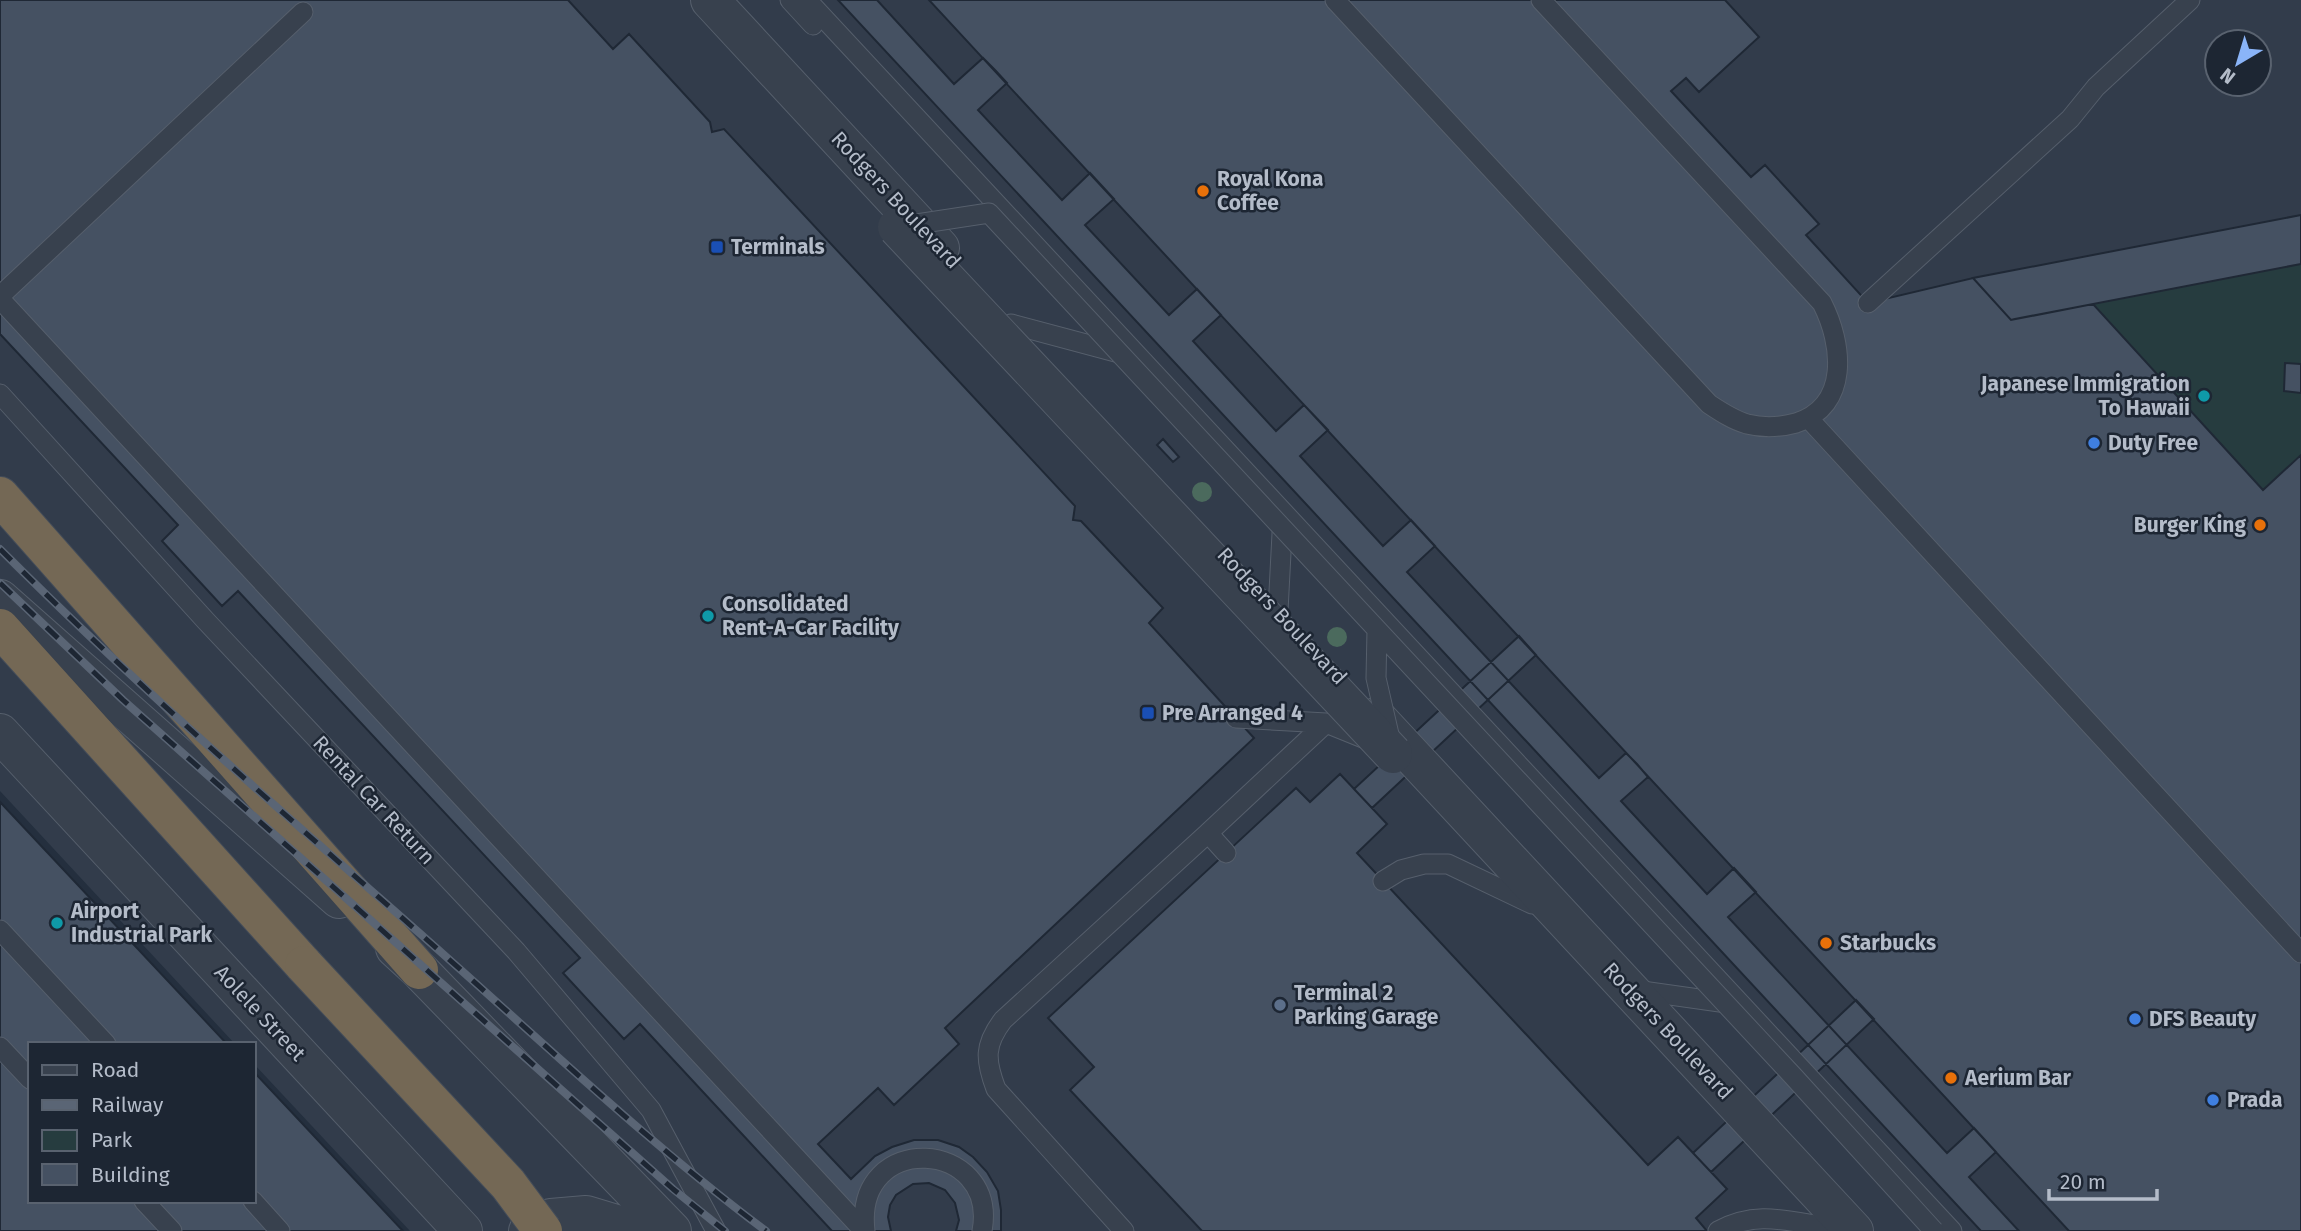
<svg xmlns="http://www.w3.org/2000/svg" width="2301" height="1231" viewBox="0 0 2301 1231" font-family="'Fira Sans',sans-serif">
<rect width="100%" height="100%" fill="#242f3e"/>
<path fill="#323c4b" fill-rule="evenodd" d="M0,0H2301V1231H410L254,1064V1044H235L0,791ZM2217,42H2259V84H2217Z"/>
<path fill="#263c3f" d="M2301,264V455L2224,527L2088,397L2015,319Z"/>
<path fill="#455162" stroke="#1f2835" stroke-width="2" d="M0,0H568L613,49L629,34L710,122L712,132L724,129L1075,506L1073,520L1081,521L1163,608L1149,623L1254,738L945,1028L959,1044L894,1105L878,1088L818,1144L851,1179L875,1156L892,1147L914,1140H938L959,1147L973,1157L987,1172L998,1191L1001,1210V1231H956L959,1220L955,1203L945,1190L929,1183L913,1184L896,1195L890,1205L888,1217L891,1231H832L640,1024L624,1039L563,973L580,958L238,591L222,606L162,541L178,525L0,334Z
M838,0H877L954,84L983,58L995,70L1007,83L978,110L1062,200L1090,173L1114,199L1085,225L1169,315L1197,289L1221,315L1193,341L1276,431L1304,405L1328,430L1300,456L1383,546L1411,520L1435,546L1407,572L1599,778L1626,753L1637,764L1648,777L1621,801L1707,894L1734,868L1756,892L1728,917L1947,1153L1974,1128L1996,1152L1969,1177L2019,1231H1981Z
M929,0H1725L1759,37L1699,92L1686,78L1671,91L1751,177L1765,165L1819,224L1806,235L1868,303L1973,278L2011,320L2093,304L2263,490L2301,455V1231H2069Z
M2301,215V264L2015,319L2011,320L1973,278Z
M2285,363L2301,364V393L2284,391Z
M1163,439L1179,457L1173,462L1157,445Z
M1519,636L1536,655L1372,808L1354,789Z
M1340,774L1387,824L1357,853L1648,1165L1678,1137L1727,1189L1696,1218L1707,1231H1202L1070,1090L1094,1067L1048,1018L1296,788L1310,802Z
M0,802L227,1044H30V1201H254V1072L403,1231H0Z
M1856,1000L1874,1019L1711,1172L1693,1153Z"/>
<g fill="none" stroke-linecap="round" stroke-linejoin="round">
<g stroke="#565f6c" stroke-width="21">
<path id="service" d="M790,0L813,25
M807,0L1952,1231
M1335,0L1709,404C1721,412 1733,420 1747,424C1763,428 1781,427 1796,423C1850,406 1843,344 1822,303L1541,0
M0,296L303,12
M0,299L864,1231
M1868,303L2070,119L2096,87L2190,0
M1011,324L1127,355
M0,394L206,621L516,951L651,1110L716,1231
M1809,419L2301,953
M1278,611L1283,514
M1236,718L1326,723L1368,740
M1208,833L1326,723
M1383,881L1401,870L1424,864H1448L1532,904
M0,930L106,1044
M1635,990L1734,1004
M0,1047L30,1079
M144,1201L172,1231
M253,1201L280,1231
M865,1231C853,1129 999,1139 982,1231
M1124,1231L996,1089C985,1060 984,1045 1003,1020L1208,833L1226,853
M1718,1231C1756,1210 1787,1221 1827,1227"/>
</g>
<g stroke="#565f6c" stroke-width="40">
<path id="minor" d="M710,0L940,248
M0,599L339,899
M1376,717L1854,1231
M0,733L463,1231
M395,948L419,970L672,1231
M528,1231L551,1218L586,1215L639,1231"/>
</g>
<g stroke="#434c59" stroke-width="40">
<path id="motorway" d="M0,496L419,970
M0,628L304,965"/>
</g>
<use href="#service" stroke="#38414e" stroke-width="19"/>
<use href="#minor" stroke="#38414e" stroke-width="38"/>
<use href="#motorway" stroke="#746855" stroke-width="38"/>
<g stroke="#5a6575" stroke-width="8">
<path id="rail" d="M0,549C136,685 281,811 425,938C537,1037 646,1141 766,1231
M0,583L123,700L673,1189L725,1231"/>
</g>
<use href="#rail" stroke="#1d2633" stroke-width="5" stroke-dasharray="16" stroke-linecap="butt"/>
<g stroke="#565f6c" stroke-width="21" stroke-linecap="butt">
<path id="service-bridge" d="M897,227L989,213L1793,1076L1934,1231
M1377,630L1376,678L1391,743"/>
</g>
<g stroke="#565f6c" stroke-width="40" stroke-linecap="butt">
<path id="minor-bridge" d="M897,227L1393,754"/>
</g>
<g stroke="#434c59" stroke-width="40" stroke-linecap="butt">
<path id="motorway-bridge" d="M304,965L508,1184L543,1231"/>
</g>
<use href="#service-bridge" stroke="#38414e" stroke-width="19"/>
<use href="#minor-bridge" stroke="#38414e" stroke-width="38"/>
<use href="#motorway-bridge" stroke="#746855" stroke-width="38"/>
</g>
<g fill="#4b6a5d">
<circle cx="1202" cy="492" r="10"/>
<circle cx="1337" cy="637" r="10"/>
</g>
<g fill="#e8710a" stroke="#1d2633" stroke-width="2.5">
<circle cx="1203" cy="191" r="7"/>
<circle cx="2260" cy="525" r="7"/>
<circle cx="1826" cy="943" r="7"/>
<circle cx="1951" cy="1078" r="7"/>
</g>
<g fill="#1a4fb4" stroke="#1d2633" stroke-width="2.5">
<rect x="710" y="240" width="14" height="14" rx="3.5"/>
<rect x="1141" y="706" width="14" height="14" rx="3.5"/>
</g>
<g fill="#0f9aa8" stroke="#1d2633" stroke-width="2.5">
<circle cx="2204" cy="396" r="7"/>
<circle cx="708" cy="616" r="7"/>
<circle cx="57" cy="923" r="7"/>
</g>
<g fill="#3f7fe0" stroke="#1d2633" stroke-width="2.5">
<circle cx="2094" cy="443" r="7"/>
<circle cx="2135" cy="1019" r="7"/>
<circle cx="2213" cy="1100" r="7"/>
</g>
<circle fill="#5c6f8a" stroke="#1d2633" stroke-width="2.5" cx="1280" cy="1005" r="7"/>
<g text-anchor="middle" dominant-baseline="central" stroke-width="5" stroke-linejoin="round" paint-order="stroke">
<g font-size="21" font-weight="bold" fill="#b4bcc9" stroke="#1d2633" text-anchor="start">
<text x="1217" y="179">Royal Kona<tspan x="1217" dy="24">Coffee</tspan></text>
<text x="731" y="247">Terminals</text>
<text x="2190" y="384" text-anchor="end">Japanese Immigration<tspan x="2190" dy="24">To Hawaii</tspan></text>
<text x="2108" y="443">Duty Free</text>
<text x="2246" y="525" text-anchor="end">Burger King</text>
<text x="722" y="604">Consolidated<tspan x="722" dy="24">Rent-A-Car Facility</tspan></text>
<text x="1162" y="713">Pre Arranged 4</text>
<text x="71" y="911">Airport<tspan x="71" dy="24">Industrial Park</tspan></text>
<text x="1840" y="943">Starbucks</text>
<text x="1294" y="993">Terminal 2<tspan x="1294" dy="24">Parking Garage</tspan></text>
<text x="2149" y="1019">DFS Beauty</text>
<text x="1965" y="1078">Aerium Bar</text>
<text x="2227" y="1100">Prada</text>
</g>
<g font-size="21" fill="#b4bcc9" stroke="#1d2633">
<text transform="translate(896 200) rotate(47)">Rodgers Boulevard</text>
<text transform="translate(1282 616) rotate(47)">Rodgers Boulevard</text>
<text transform="translate(374 800) rotate(47)">Rental Car Return</text>
<text transform="translate(260 1013) rotate(47)">Aolele Street</text>
<text transform="translate(1668 1031) rotate(47)">Rodgers Boulevard</text>
</g>
</g>
<rect x="28" y="1042" width="228" height="161" fill="#1d2633" stroke="#59626f" stroke-width="2"/>
<rect x="42" y="1065" width="35" height="10" fill="#38414e" stroke="#59626f" stroke-width="2"/>
<text x="91" y="1077" font-size="21" fill="#b4bcc9">Road</text>
<rect x="42" y="1100" width="35" height="10" fill="#5a6575" stroke="#59626f" stroke-width="2"/>
<text x="91" y="1112" font-size="21" fill="#b4bcc9">Railway</text>
<rect x="42" y="1130" width="35" height="21" fill="#263c3f" stroke="#59626f" stroke-width="2"/>
<text x="91" y="1147" font-size="21" fill="#b4bcc9">Park</text>
<rect x="42" y="1164" width="35" height="21" fill="#455162" stroke="#59626f" stroke-width="2"/>
<text x="91" y="1182" font-size="21" fill="#b4bcc9">Building</text>
<g transform="translate(2238 63) rotate(218)"><circle r="33" fill="#1d2633" stroke="#59626f" stroke-width="2"/>
<path d="M0-5L12 26L0 18L-12 26Z" fill="#8ab4f8"/>
<text y="-10" font-size="19" font-weight="bold" text-anchor="middle" fill="#b4bcc9">N</text>
</g>
<path d="M2049 1189v10h108v-10" fill="none" stroke="#b4bcc9" stroke-width="3.5"/>
<text x="2060" y="1189" font-size="21" fill="#b4bcc9" stroke="#1d2633" stroke-width="5" paint-order="stroke">20 m</text>
</svg>
